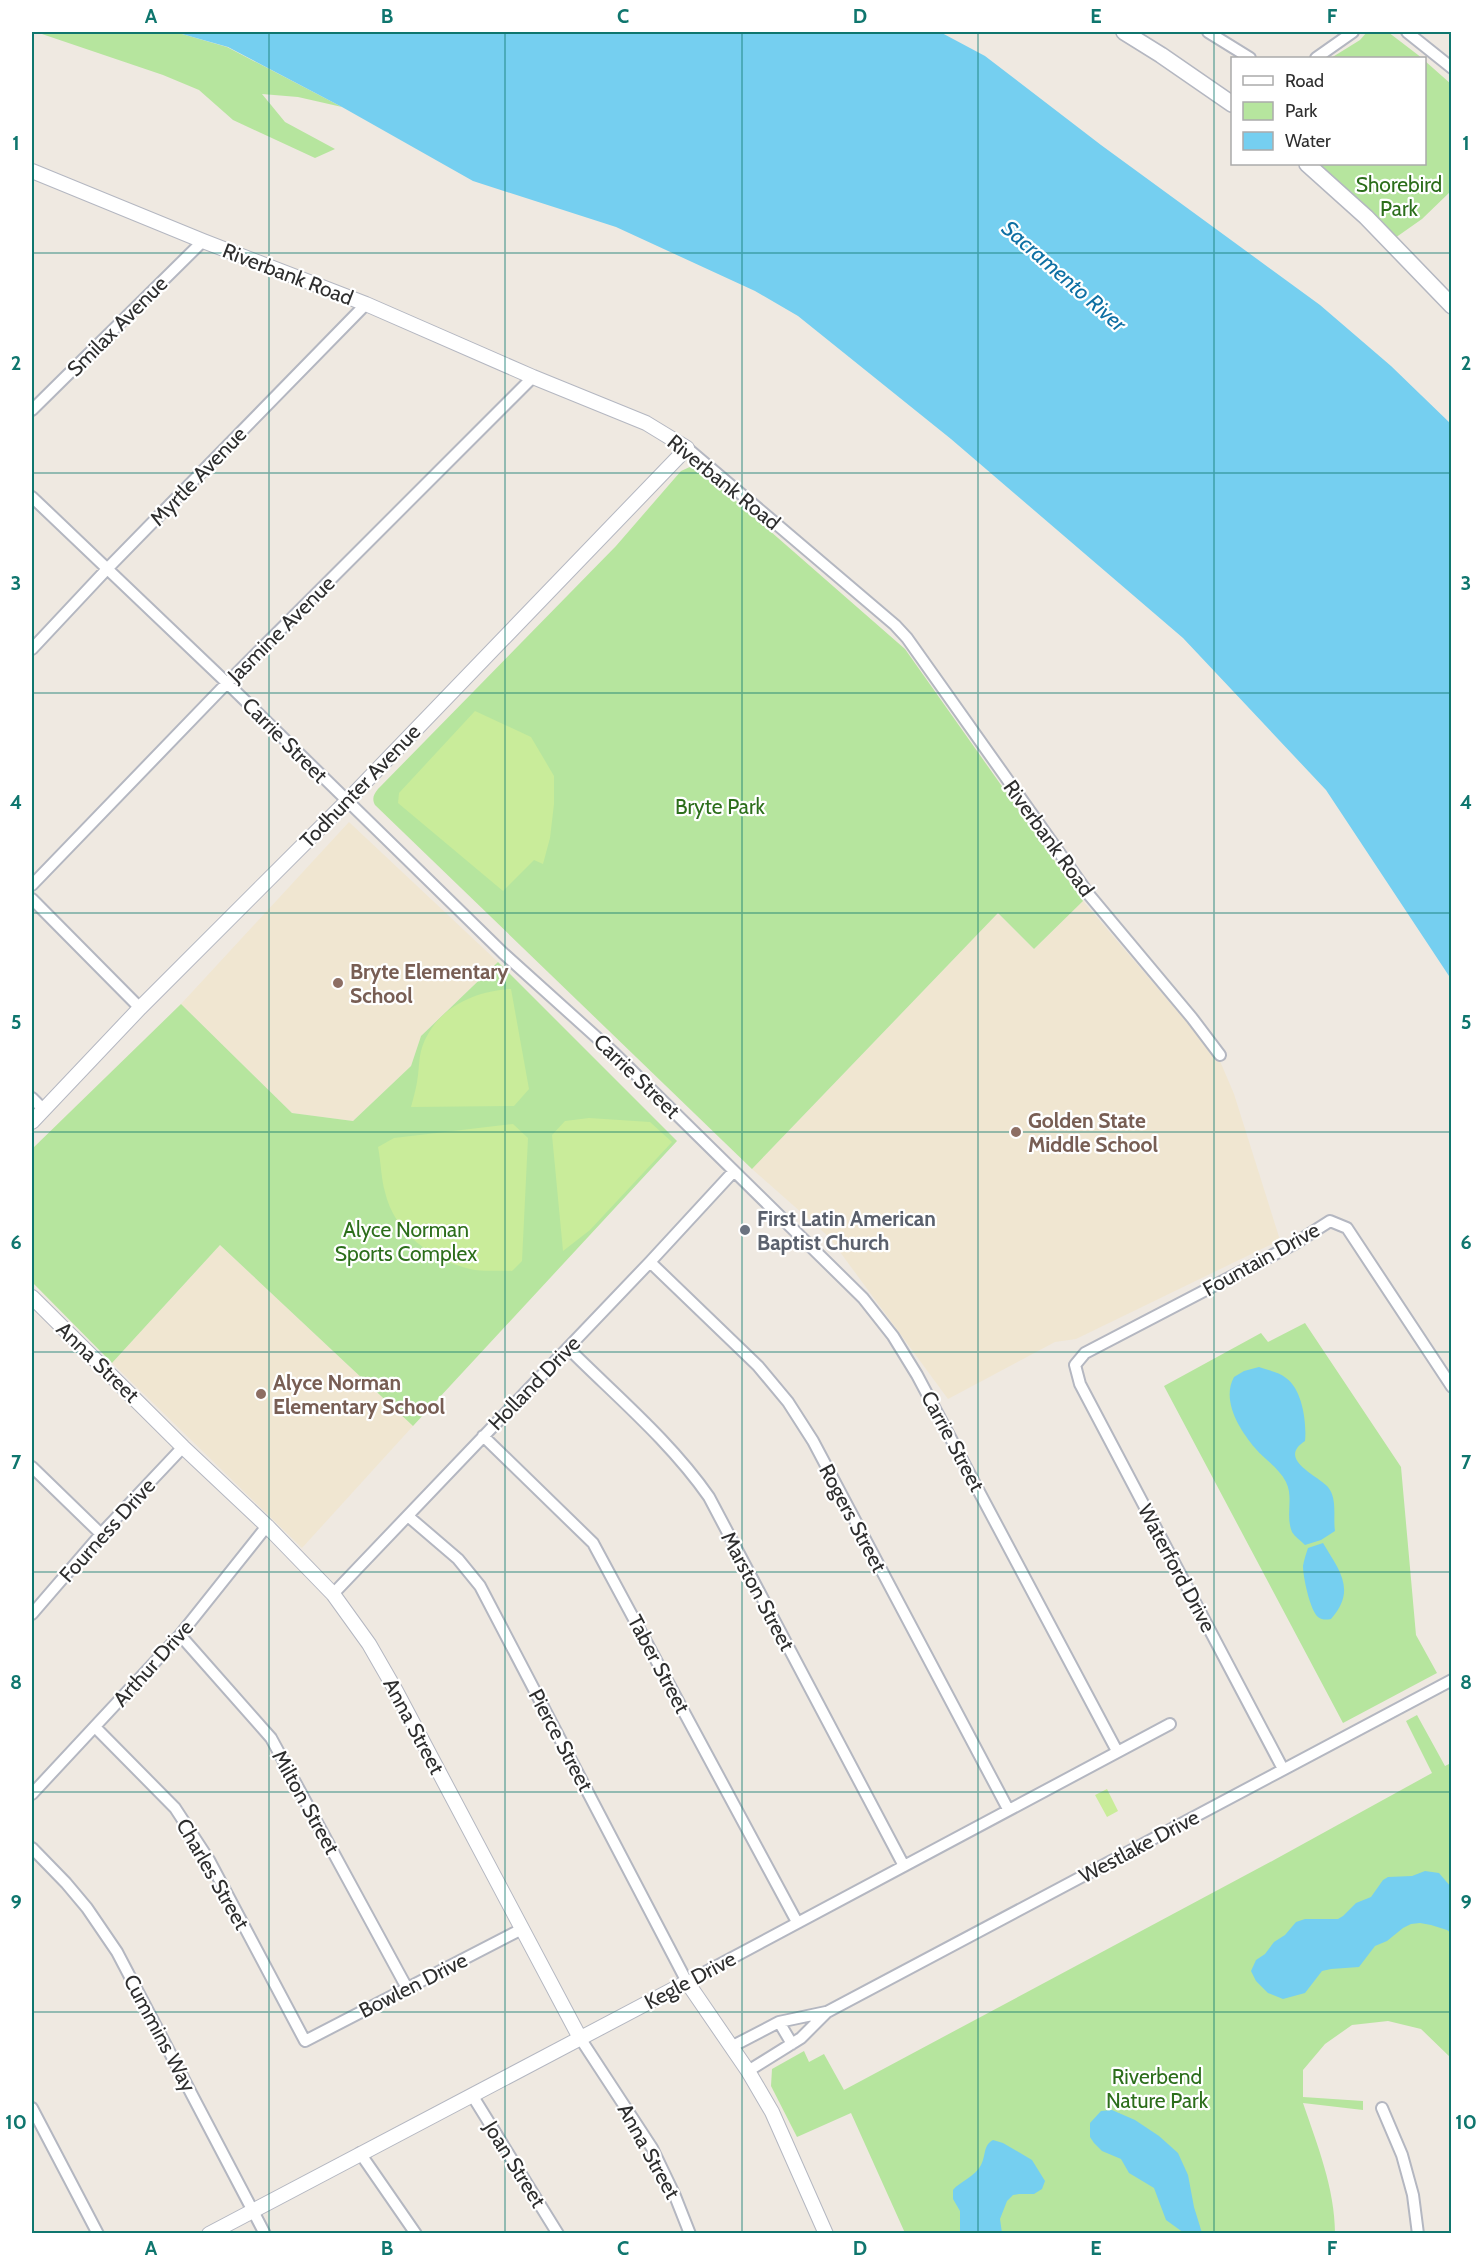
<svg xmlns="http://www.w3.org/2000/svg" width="1483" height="2265" viewBox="0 0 1483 2265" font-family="Cabin,sans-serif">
<rect width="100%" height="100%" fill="#efe9e1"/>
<path fill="#f0e6d1" d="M349,822L498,962L421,1036L411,1066L353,1121L292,1113L181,1004Z
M1083,901L1220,1061L1234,1094L1280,1240L1076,1339L1055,1342L948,1399L829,1237L752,1169L998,913L1034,949Z
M220,1245L413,1426L302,1548L112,1363Z"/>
<path fill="#b6e59e" d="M36,32H175L227,47L342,107L298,97L262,94L285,122L335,149L315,158L233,120L199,90L163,75Z
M1367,32H1388L1422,58H1331L1360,40Z
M1425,61L1451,84V191L1422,219L1395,238L1318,164H1424Z
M692,466L730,496L905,649L1083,901L1034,949L998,913L752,1169L375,805C372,799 373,795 378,789L616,546L681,471Z
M498,962L677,1141L413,1426L220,1245L112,1363L32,1282V1149L181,1004L292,1113L353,1121L411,1066L421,1036Z
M1305,1323L1401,1467L1416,1635L1437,1673L1343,1723L1164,1386L1261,1333L1268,1342Z
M1417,1715L1445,1766L1451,1763V2058L1421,2029L1388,2021L1352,2025L1325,2044L1303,2070V2097L1363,2101V2110L1303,2103C1317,2144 1335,2189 1335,2233H905L851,2113L797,2137L771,2086L772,2069L804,2051L809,2062L824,2054L844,2090L1274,1860L1432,1773L1406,1721Z"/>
<path fill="#c9ec9a" d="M475,711L531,737L554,776V804L550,838L543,864L534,860L503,891L398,803L399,793Z
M511,989L529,1089L514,1106L411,1107C414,1096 417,1085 418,1075C419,1067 419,1059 421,1051C432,1011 472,991 511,989Z
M589,1118L650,1122L672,1142L590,1230L563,1251L552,1135L565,1121Z
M513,1124L528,1138L522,1261L512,1271C498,1270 483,1272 470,1269C432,1260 394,1232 385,1192C381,1178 381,1162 378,1147L394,1138Z
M1107,1789L1118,1811L1107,1817L1095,1795Z"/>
<path fill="#75cff0" d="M175,32H940L985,56L1101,145L1320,305L1391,366L1451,424V979L1326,790L1183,638L951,439L798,316L755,291L616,227L473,181L342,107L228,47Z
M1259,1367C1267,1370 1279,1372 1286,1378C1302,1389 1307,1422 1305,1441C1274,1461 1325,1478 1330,1490C1337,1502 1333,1518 1335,1531L1321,1540L1305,1545C1300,1540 1295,1537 1292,1532C1285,1515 1294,1498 1286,1482C1279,1468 1265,1460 1255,1448C1240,1430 1221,1401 1234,1377L1244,1371Z
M1323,1543C1339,1570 1357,1590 1331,1619C1326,1620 1322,1620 1318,1617C1310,1610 1303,1577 1303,1566C1304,1560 1306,1554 1308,1548Z
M1425,1871L1439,1873L1451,1887V1933L1447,1930L1431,1925L1420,1923L1411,1924L1403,1928L1387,1941L1375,1946L1359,1967L1331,1969L1322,1971L1305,1993L1283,1999L1268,1993L1256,1981L1251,1971L1256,1960L1265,1954L1274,1942L1285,1935L1296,1922L1305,1919H1338L1343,1916L1356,1903L1371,1897L1383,1880L1388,1877L1412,1876Z
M1112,2110L1135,2120L1159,2136L1178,2153L1188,2175L1194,2207L1202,2233H1184L1166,2220L1154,2188L1129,2173L1121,2159L1102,2151L1094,2143L1090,2137V2123L1101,2111Z
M993,2140L1003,2143L1032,2160L1045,2181L1042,2189L1034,2194H1019L1013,2195L1007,2201L1000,2219L1002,2233H960V2211L953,2199V2190C959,2182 975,2177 981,2165C986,2156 983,2145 993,2140Z"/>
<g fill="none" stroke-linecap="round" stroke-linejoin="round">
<g stroke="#b4b7c1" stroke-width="14">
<path id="minor" d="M1208,32L1250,58
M1407,32L1452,68
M1316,58L1353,32
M32,410L203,241
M687,448L895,625L907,638L1090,896L1192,1018L1220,1055
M32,497L227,683L503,953L614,1053L863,1298L893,1336L917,1375L1117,1751
M32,649L107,569L366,304
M32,885L227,683L533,377
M32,899L140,1008
M32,1098L43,1109
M650,1262L758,1366L788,1402L813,1441L1008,1809
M568,1348C616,1396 670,1441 709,1497L904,1866
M483,1436L593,1543L797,1922
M32,1467L101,1534
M409,1517L458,1559L480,1586L687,1982L1170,1724
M333,1594L650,1262L734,1171
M32,1614L101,1534L183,1447
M180,1635L271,1738L407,1988
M95,1727L175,1808L209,1860L305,2041L522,1929
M1283,1769L1080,1384L1075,1365L1085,1353L1294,1244L1330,1221L1347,1228L1452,1387
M32,1794L180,1635L267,1526
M32,1848L66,1883L87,1908L117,1952L265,2234
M779,2022L792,2044
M580,2038L652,2148L675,2196L690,2234
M731,2047L779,2022L826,2012
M748,2071L801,2038L827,2012L1452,1680
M472,2095L558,2234
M32,2108L98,2234
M1382,2108L1402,2155L1413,2195L1418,2234
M360,2153L416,2234"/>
</g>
<g stroke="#b4b7c1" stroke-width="16">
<path id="tertiary" d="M32,171L203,241L366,304L533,377L646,423L687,448L347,801L140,1008L32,1122
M32,1297L183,1447L267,1526L333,1594L369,1644L396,1691L580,2038
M209,2234L687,1982L748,2071L772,2112L826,2234"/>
</g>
<g stroke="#b4b7c1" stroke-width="18">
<path id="secondary" d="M1124,32L1161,55L1232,104
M1307,164L1366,217L1452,306"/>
</g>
<use href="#minor" stroke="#fff" stroke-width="10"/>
<use href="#tertiary" stroke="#fff" stroke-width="14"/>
<use href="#secondary" stroke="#fff" stroke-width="15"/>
</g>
<path fill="none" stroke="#0f766e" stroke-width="1.5" stroke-opacity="0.55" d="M269,32V2234M505,32V2234M742,32V2234M978,32V2234M1214,32V2234M32,253H1452M32,473H1452M32,693H1452M32,913H1452M32,1132H1452M32,1352H1452M32,1572H1452M32,1792H1452M32,2012H1452"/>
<g fill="#8d6e63" stroke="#fff" stroke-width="2">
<circle cx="338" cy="983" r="6"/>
<circle cx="1016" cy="1132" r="6"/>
<circle cx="261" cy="1394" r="6"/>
</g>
<circle fill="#6b7280" stroke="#fff" stroke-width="2" cx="745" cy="1230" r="6"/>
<g text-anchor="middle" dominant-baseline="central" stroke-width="4.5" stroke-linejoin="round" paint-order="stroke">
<g font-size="21" fill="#2c6e1b" stroke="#fff">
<text x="1399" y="184">Shorebird<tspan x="1399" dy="24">Park</tspan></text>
<text x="720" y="806">Bryte Park</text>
<text x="406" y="1229">Alyce Norman<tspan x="406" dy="24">Sports Complex</tspan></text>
<text x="1157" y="2076">Riverbend<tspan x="1157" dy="24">Nature Park</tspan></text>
</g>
<g font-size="21" fill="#2e2e2e" stroke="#fff">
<text transform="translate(288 274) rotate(21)">Riverbank Road</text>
<text transform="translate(117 326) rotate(-45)">Smilax Avenue</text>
<text transform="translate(198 476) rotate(-46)">Myrtle Avenue</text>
<text transform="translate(724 482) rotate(39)">Riverbank Road</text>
<text transform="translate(281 629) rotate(-45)">Jasmine Avenue</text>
<text transform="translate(285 740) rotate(45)">Carrie Street</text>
<text transform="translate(360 786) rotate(-46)">Todhunter Avenue</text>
<text transform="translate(1049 838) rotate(54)">Riverbank Road</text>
<text transform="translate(637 1076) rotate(44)">Carrie Street</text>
<text transform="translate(1261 1259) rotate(-29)">Fountain Drive</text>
<text transform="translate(98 1362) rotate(44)">Anna Street</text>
<text transform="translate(534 1383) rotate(-46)">Holland Drive</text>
<text transform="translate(953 1441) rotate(62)">Carrie Street</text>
<text transform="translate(853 1518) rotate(62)">Rogers Street</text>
<text transform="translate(107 1530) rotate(-48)">Fourness Drive</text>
<text transform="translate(1177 1568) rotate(62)">Waterford Drive</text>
<text transform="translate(758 1591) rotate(62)">Marston Street</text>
<text transform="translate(153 1663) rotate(-48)">Arthur Drive</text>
<text transform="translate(659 1664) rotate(62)">Taber Street</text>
<text transform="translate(414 1726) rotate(62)">Anna Street</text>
<text transform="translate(561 1740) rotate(62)">Pierce Street</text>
<text transform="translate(306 1802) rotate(61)">Milton Street</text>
<text transform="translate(1139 1846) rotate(-28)">Westlake Drive</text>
<text transform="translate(213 1874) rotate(60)">Charles Street</text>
<text transform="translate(690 1980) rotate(-28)">Kegle Drive</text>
<text transform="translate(413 1985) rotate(-27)">Bowlen Drive</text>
<text transform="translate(160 2033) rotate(62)">Cummins Way</text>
<text transform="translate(649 2151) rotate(61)">Anna Street</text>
<text transform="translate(515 2164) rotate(58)">Joan Street</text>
</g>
<g font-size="21" font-weight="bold" fill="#785e54" stroke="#fff" text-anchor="start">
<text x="350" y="971">Bryte Elementary<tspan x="350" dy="24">School</tspan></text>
<text x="1028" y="1120">Golden State<tspan x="1028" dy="24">Middle School</tspan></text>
<text x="273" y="1382">Alyce Norman<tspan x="273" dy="24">Elementary School</tspan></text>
</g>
<g font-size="21" font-weight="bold" fill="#5b616d" stroke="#fff" text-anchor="start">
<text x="757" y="1218">First Latin American<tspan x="757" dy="24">Baptist Church</tspan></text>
</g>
<g font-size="22" font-style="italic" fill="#0d6fa3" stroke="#fff">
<text transform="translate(1064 276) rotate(41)">Sacramento River</text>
</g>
</g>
<rect width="1483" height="2265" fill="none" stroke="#ffffff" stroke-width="66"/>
<rect x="1231" y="57" width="195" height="108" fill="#ffffff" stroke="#ababab" stroke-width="1.5"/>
<rect x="1243" y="76" width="30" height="9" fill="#ffffff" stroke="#ababab" stroke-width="1.5"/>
<text x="1285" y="87" font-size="18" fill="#2e2e2e">Road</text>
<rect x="1243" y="102" width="30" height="18" fill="#b6e59e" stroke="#ababab" stroke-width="1.5"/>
<text x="1285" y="117" font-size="18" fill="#2e2e2e">Park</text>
<rect x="1243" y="132" width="30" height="18" fill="#75cff0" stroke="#ababab" stroke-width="1.5"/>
<text x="1285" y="147" font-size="18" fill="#2e2e2e">Water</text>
<rect x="33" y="33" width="1417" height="2199" fill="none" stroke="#0f766e" stroke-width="2"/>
<g font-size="20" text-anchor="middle" font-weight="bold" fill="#0f766e">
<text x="151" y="23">A</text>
<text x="387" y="23">B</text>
<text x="623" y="23">C</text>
<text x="860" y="23">D</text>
<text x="1096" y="23">E</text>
<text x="1332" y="23">F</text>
<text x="16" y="150">1</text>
<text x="1466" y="150">1</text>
<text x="16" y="370">2</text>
<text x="1466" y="370">2</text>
<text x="16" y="590">3</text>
<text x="1466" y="590">3</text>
<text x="16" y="809">4</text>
<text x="1466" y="809">4</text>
<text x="16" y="1029">5</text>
<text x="1466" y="1029">5</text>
<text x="16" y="1249">6</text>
<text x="1466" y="1249">6</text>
<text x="16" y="1469">7</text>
<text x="1466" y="1469">7</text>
<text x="16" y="1689">8</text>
<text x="1466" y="1689">8</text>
<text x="16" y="1909">9</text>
<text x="1466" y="1909">9</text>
<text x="16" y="2129">10</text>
<text x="1466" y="2129">10</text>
<text x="151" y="2255">A</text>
<text x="387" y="2255">B</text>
<text x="623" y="2255">C</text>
<text x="860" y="2255">D</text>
<text x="1096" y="2255">E</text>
<text x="1332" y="2255">F</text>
</g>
</svg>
